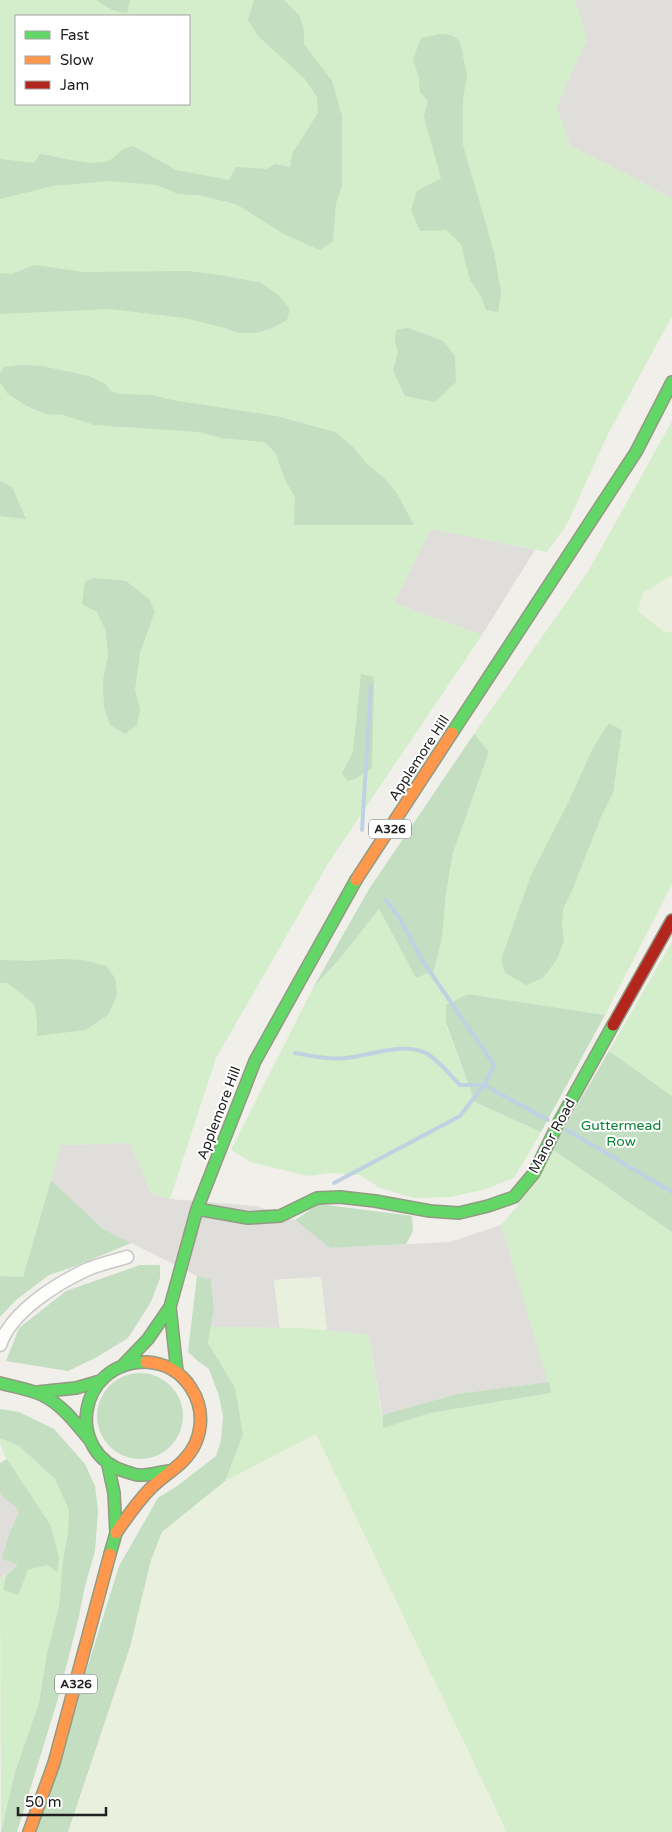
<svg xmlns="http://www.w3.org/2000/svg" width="672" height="1832" viewBox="0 0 672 1832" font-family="'Varela Round',sans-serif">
<rect width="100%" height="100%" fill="#f0efea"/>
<path fill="#dfdedb" d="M575,0H672V198L571,146L556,107L587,40Z
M431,528L535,550L482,635L394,603Z
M130,1143L151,1193L170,1199L257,1206L295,1220L330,1248L450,1242L501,1225L549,1382L457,1394L382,1415L369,1335L327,1331L321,1277L274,1280L280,1328L211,1327L214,1310L211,1279L197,1276L103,1229L51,1180L61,1145Z
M0,1491L5,1498L16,1506L19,1512L9,1534L3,1559L18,1565L0,1579Z"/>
<path fill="#eaf0de" d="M672,575V633L663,631L638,611L643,593Z
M321,1277L327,1331L280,1328L274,1280Z
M316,1434L507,1832H69L130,1647L151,1560L162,1532L225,1481Z"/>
<path fill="#d4edca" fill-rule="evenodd" d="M0,0H575L587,40L556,107L571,146L672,198V316L607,436L567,524L547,552L431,529L394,603L482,635L329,862L216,1058L170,1199L151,1193L130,1143L61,1145L23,1277L0,1276ZM16,16H189V104H16Z
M672,421V575L643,593L638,611L663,631L672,633V884L605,1015L468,994L446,1006V1025L475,1102L541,1132L514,1178L486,1189L450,1197L414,1198L380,1188L360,1175L330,1173L308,1176L251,1162L231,1150L313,988L341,957L379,909L416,978L434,971L442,938L446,893L453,853L489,752L474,734L589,570Z
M672,942V1096L609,1051Z
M552,1149L672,1232V1832H507L316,1434L225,1481L243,1435L208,1343L211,1327L303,1328L369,1335L383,1427L430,1413L551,1393L501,1225L516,1208Z
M0,1438L19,1446L55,1479L69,1509L68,1532L63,1560L59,1607L47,1653L39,1703L15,1772L1,1832L0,1579L6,1575L3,1590L28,1570L47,1565C43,1549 39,1514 33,1500C24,1482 0,1458 0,1438Z"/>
<path fill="#c3dec0" d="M96,0H129L130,1L127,13L112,10Z
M254,0H284L299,15L304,30V44L332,81L342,116V186L336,203L333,241L320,250L284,234L236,204L198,195L178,194L157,185L108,181L53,186L0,199V159L34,163L40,154C57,156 95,168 110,160C120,154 119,149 133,146L176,170L229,180L236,167L267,169L275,164L290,167L293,152L318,113L317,97L305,79L258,36L248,20Z
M439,34L451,35L460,41L467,76L463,98V145L494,252L501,292L498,312L486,310L481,296L470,280L461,244L446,230L420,231L411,210L417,191L441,178L424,117L428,101L420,92L419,78L413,59L421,38Z
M34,265L84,272L189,271L226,276L261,283L278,295L290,309L287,320L272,328L256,333H238L225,328L185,318L110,309L0,314V273L12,274Z
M408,328L443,341L455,356L456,382L435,402L405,396L393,370L398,352L395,341L396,330Z
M20,365L42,366L89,376L105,384L111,391L120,394L153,395L172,400L276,416L335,432L353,447L367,464L384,478L396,492L414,525H294L295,497L286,482L275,452L264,442L222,438L199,432L95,425L63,415L46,414L27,406L8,394L0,382V373L4,367Z
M0,481L12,487L26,519L0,516Z
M95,578L126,581L149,599L155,611L140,653L135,689L140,709L137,725L125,734L110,725L104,707L103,680L108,656L106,631L97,612L82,604L85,581Z
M361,674L374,677L372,768L355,779L347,781L342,773L353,752Z
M609,723L622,730L613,793L601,817L571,893L563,909L562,924L564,941L557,959L543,978L526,985L505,973L501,960L531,875L569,801L593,748Z
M474,734L489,752L453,853L446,893L442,938L434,971L416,978L379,909L341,957L313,988L369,889Z
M58,959L83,960L106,966L115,978L117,995L108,1015L85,1030L37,1036V1023L35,1005L8,983H0V960L31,961Z
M468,994L605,1015L541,1132L475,1102L446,1023V1005Z
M609,1051L672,1096V1232L552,1149Z
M51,1180L103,1229L131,1243L76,1266L49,1275L16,1300L0,1317V1276L23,1277Z
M319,1204L412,1216L413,1231L406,1244L330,1248L295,1220Z
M140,1265H160V1278L151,1302L128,1338L97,1357L68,1371L6,1361L19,1328L66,1291Z
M197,1276L211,1279L214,1310L208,1343L235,1388L243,1435L225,1481L162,1532L151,1560L130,1647L68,1832H36L119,1566L158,1498L177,1486L216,1456L221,1440L223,1416L219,1396L209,1369L199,1362L188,1352Z
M97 1416a43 43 0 1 1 86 0a43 43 0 1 1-86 0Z
M549,1382L551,1393L430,1413L383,1428L382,1415L457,1394Z
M0,1409L19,1412L54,1429L85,1464L95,1486L98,1511L95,1551L85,1586L78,1621L57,1702L17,1832H1L15,1772L39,1703L47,1653L59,1607L63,1560L68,1532L69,1510L55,1479L19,1446L0,1438Z
M7,1459L51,1526L59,1558L57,1572L47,1565L28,1570L18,1595L3,1590L6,1575L18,1565L2,1559L9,1534L19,1512C15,1503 3,1501 0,1491C0,1484 0,1471 0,1463Z"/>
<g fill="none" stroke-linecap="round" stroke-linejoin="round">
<path stroke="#bed2e2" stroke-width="4" d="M362,830L371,686
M386,900L399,917L422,960L494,1065L484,1085L548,1120
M295,1053C312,1056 329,1060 346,1058C369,1056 408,1040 429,1055C440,1062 450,1075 460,1085H484
M567,1130L672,1192
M334,1183L460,1116L484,1085"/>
<g stroke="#c8c8c6" stroke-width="15">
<path id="street" d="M0,1345C11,1312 56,1284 86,1270C99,1264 114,1261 127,1257"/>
</g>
<g stroke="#929a82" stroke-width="14">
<path id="fast" d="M452,733L636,452L672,382
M197,1209L248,1218L280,1216L317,1198L340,1197L375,1201L430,1211L459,1213L488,1206L514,1197L534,1173L558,1124L613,1025
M170,1307L177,1372
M146,1362C77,1362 64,1454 127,1472C131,1473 135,1475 138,1475C148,1476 159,1472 169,1471
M124,1364L148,1339L170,1307L197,1209L255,1061L356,880
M0,1383C14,1387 29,1389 42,1395C61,1404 75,1422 88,1438
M37,1392L76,1388L100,1381
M108,1465L114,1493L116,1533L110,1554"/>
</g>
<g stroke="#929a82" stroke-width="14">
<path id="slow" d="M356,880L452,733
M116,1533C127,1517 137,1502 151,1488C161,1478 173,1471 183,1461C203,1441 206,1411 191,1388C181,1372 165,1363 146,1362
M29,1832L54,1763L110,1554"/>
</g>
<g stroke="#929a82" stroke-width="14">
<path id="jam" d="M613,1025L672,920"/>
</g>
<use href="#street" stroke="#fdfdfc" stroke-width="12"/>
<use href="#fast" stroke="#63d668" stroke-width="11"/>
<use href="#slow" stroke="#ff974d" stroke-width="11"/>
<use href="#jam" stroke="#b3261e" stroke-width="11"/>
</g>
<g text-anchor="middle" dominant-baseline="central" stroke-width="4" stroke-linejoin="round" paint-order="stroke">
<g fill="#fff" stroke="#646464" stroke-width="1">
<rect x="369" y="819.5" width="42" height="19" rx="4"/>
<rect x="55" y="1674.5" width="42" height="19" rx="4"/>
</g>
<g font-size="12" font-weight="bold" fill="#212121">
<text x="390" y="829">A326</text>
<text x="76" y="1684">A326</text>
</g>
<g font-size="14" fill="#212121" stroke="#fff">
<text transform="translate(419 758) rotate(-57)">Applemore Hill</text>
<text transform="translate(219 1113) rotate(-69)">Applemore Hill</text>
<text transform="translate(552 1136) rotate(-62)">Manor Road</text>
</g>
<g font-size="14" fill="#0c8335" stroke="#fff">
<text x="621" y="1125">Guttermead<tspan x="621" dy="16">Row</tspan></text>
</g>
</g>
<rect x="15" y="15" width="175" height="90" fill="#ffffff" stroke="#a6a6a6"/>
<rect x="25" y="31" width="25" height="8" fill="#63d668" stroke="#a6a6a6"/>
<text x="60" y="40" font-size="15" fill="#212121">Fast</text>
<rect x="25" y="56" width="25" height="8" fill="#ff974d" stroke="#a6a6a6"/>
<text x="60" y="65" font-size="15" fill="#212121">Slow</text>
<rect x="25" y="81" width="25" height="8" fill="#b3261e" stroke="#a6a6a6"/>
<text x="60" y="90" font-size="15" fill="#212121">Jam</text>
<path d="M18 1807v8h88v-8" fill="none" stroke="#212121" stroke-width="2.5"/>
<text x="25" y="1807" font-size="15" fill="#212121" stroke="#ffffff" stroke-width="4" paint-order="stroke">50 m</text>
</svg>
